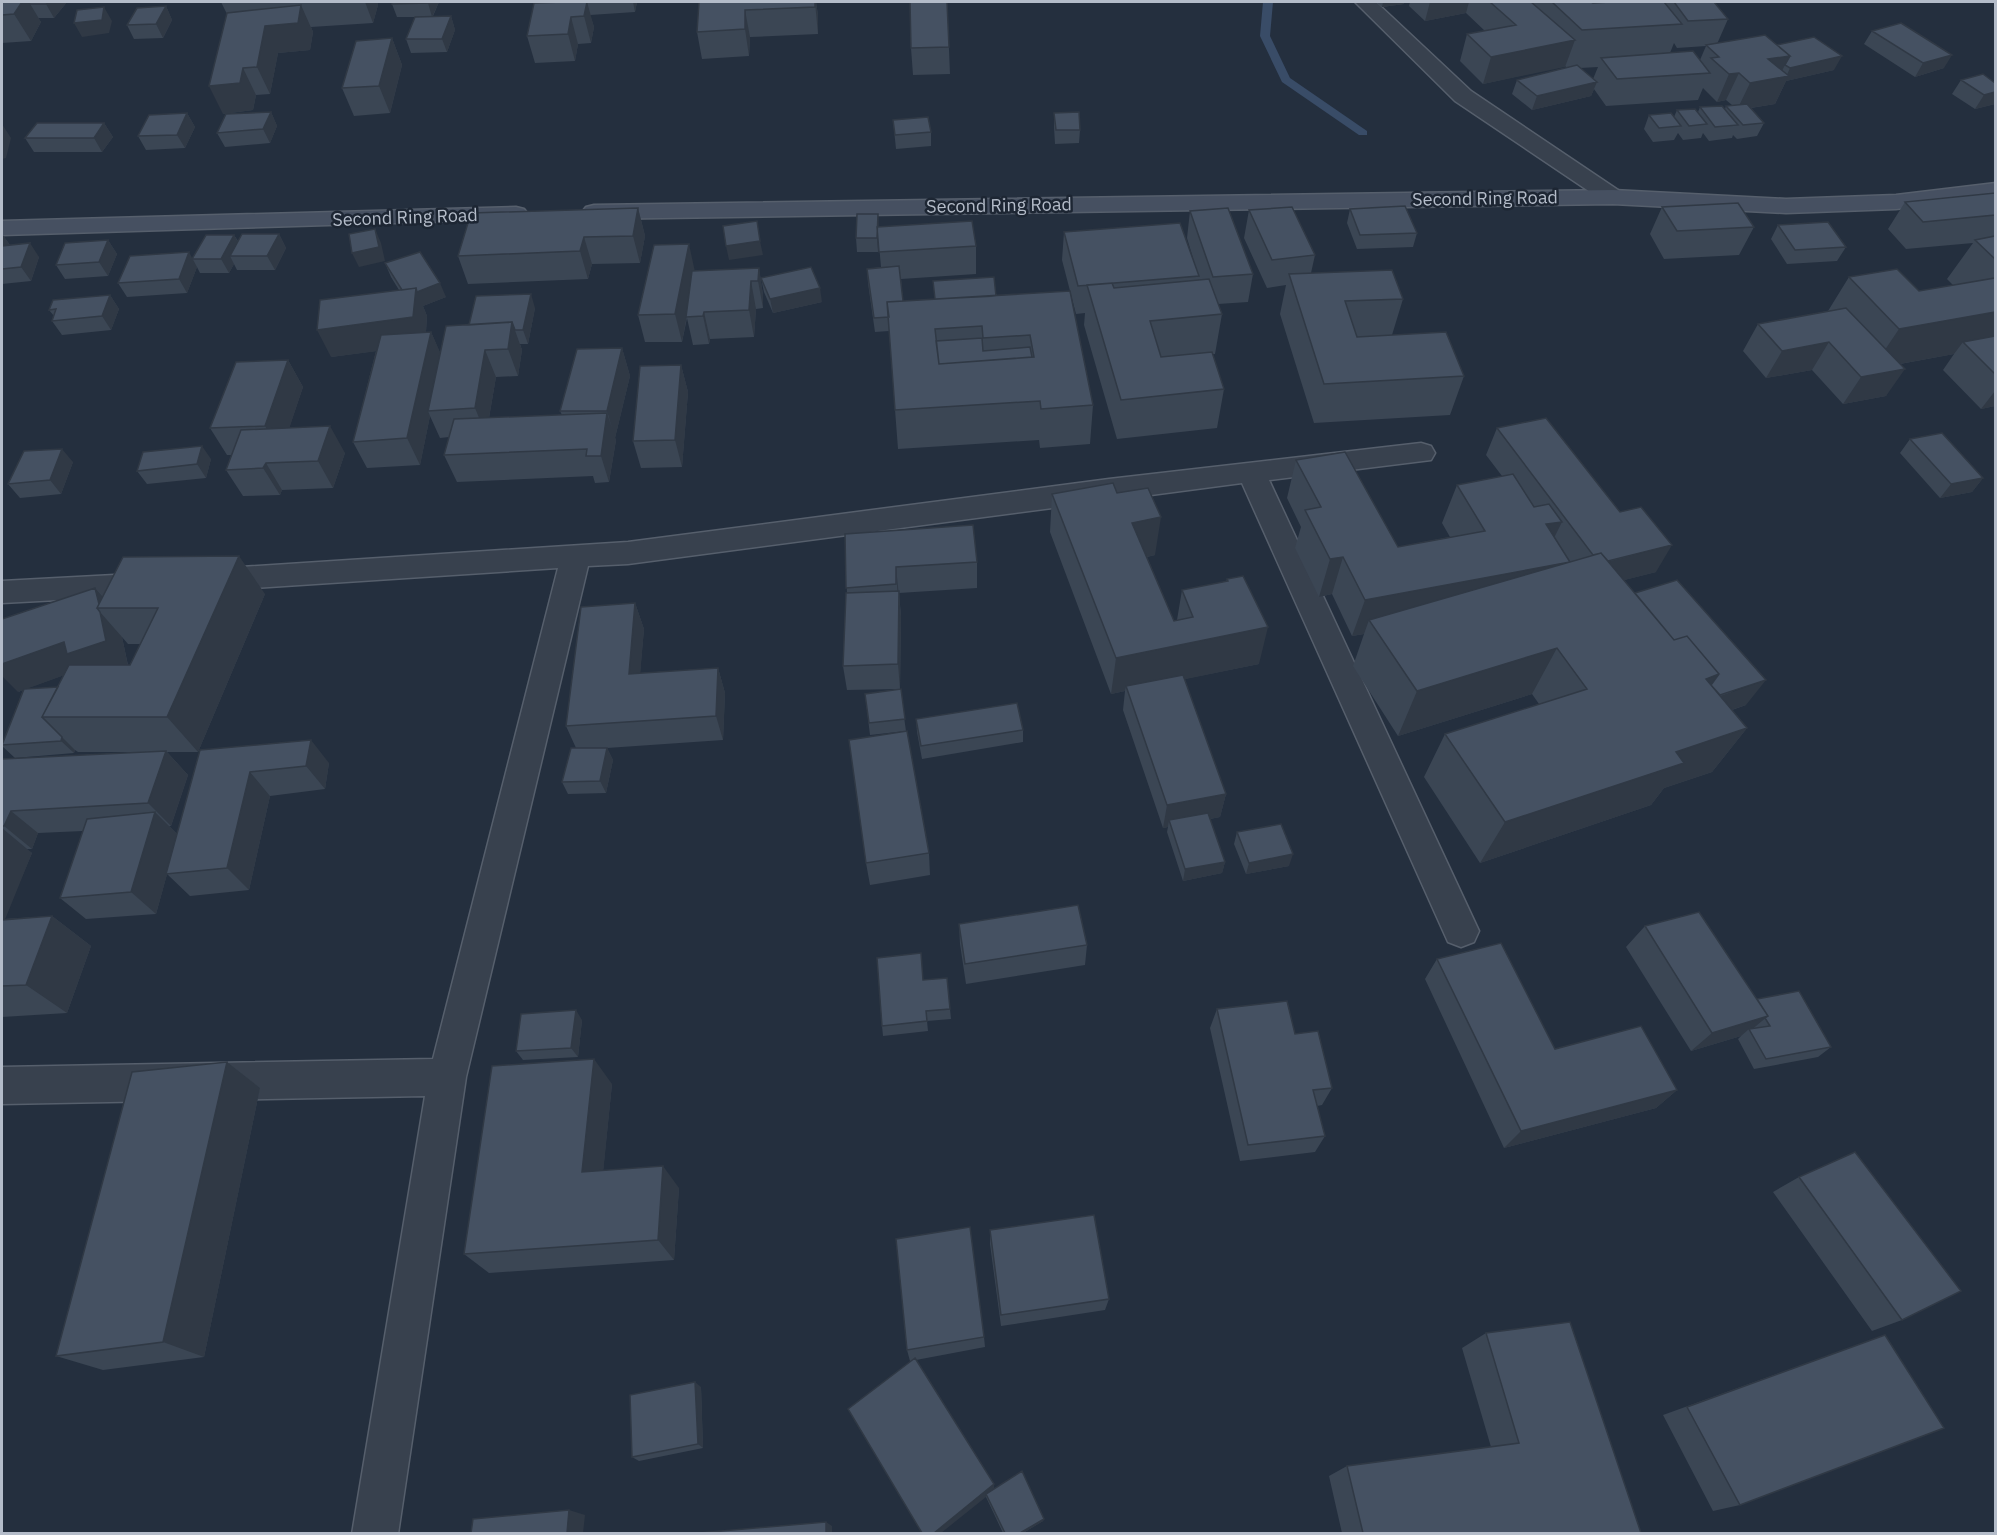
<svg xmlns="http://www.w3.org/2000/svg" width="1997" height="1535" viewBox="0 0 1997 1535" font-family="'IBM Plex Sans',sans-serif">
<rect width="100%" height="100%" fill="#242f3e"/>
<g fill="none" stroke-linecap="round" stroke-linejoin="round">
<path fill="#394c67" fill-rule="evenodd" d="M1263,2H1273L1270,36L1290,78L1367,131V135H1359L1282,82L1260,36Z"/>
<g stroke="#565f6c" stroke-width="3">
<path id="street" d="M1355,2H1376L1471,91L1621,192L1625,197L1621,202H1605L1455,101Z
M1421,443L1431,446L1435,453L1431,460L1269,480L1479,931L1474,942L1461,947L1448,942L1242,483L628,564L588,566L466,1077L398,1534H352L425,1096L2,1104V1067L433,1059L558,568L210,591L199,588L195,580L199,572L210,569L628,542L1109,479Z
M152,573L163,576L167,584L163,592L152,595L2,603V581Z"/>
</g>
<g stroke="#565f6c" stroke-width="3">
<path id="secondary" d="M1996,183V197L1896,209L1786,213L1613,204L594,219L586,217L582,212L586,207L594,205L1613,190L1786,199L1896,195Z
M516,207L524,209L528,214L524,219L2,235V221Z"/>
</g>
<use href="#street" fill="#38414e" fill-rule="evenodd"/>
<use href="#secondary" fill="#465061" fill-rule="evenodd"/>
</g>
<path fill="#3b4654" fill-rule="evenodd" d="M2,2H67L54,18H38L41,22L31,41L2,43Z
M221,2H377L378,5L373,23L311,27L313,32L310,50L278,53L270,94L256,95L253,110L223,114L227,14Z
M439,2L433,16H451L455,30L447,52L411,53L406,39L415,17H397L392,4Z
M538,2H637L635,12L590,15L594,27L591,43L578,44L575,61L535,63L527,36Z
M699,2H816L818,15V34L750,37L749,56L702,59L697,32Z
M947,2L950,74L913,75L911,48Z
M1376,2H1404V4L1382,7Z
M1410,2H1714L1728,19L1717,44L1777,45L1834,70L1786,81L1775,104L1751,108L1764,123L1757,136L1737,139L1733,135L1732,138L1709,141L1703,133L1701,138L1683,140L1678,133L1674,140L1653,142L1644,129L1649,115L1674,117L1677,110L1698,112L1700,107L1725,109L1726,106L1732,105L1726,100L1717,102L1703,88L1698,100L1606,106L1594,89L1591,96L1532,110L1512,94L1517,80L1567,68L1565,66L1483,84L1460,61L1467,34L1485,31L1466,13L1425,21L1409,6ZM1674,43L1677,48L1706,46L1700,60L1670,53ZM1598,67L1593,79L1580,68Z
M166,6L172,20L163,38L134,39L127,25Z
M1872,31L1944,68L1915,77L1864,44Z
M392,38L402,65L390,113L354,116L342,88Z
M1961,80L1995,83V104L1975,109L1952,94Z
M271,112L277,126L270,143L225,147L217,133Z
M187,113L195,127L185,148L146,150L138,136Z
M1054,113L1080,130L1079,143L1055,144L1054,127Z
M893,120L931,132V146L896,149Z
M104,123L113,137L102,152H34L25,138Z
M1995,193V406L1981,409L1943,370L1954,354L1900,364L1886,396L1843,404L1812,370L1766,378L1743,351L1758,324L1828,311L1849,277L1919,291L1954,286L1947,279L1973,243L1906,249L1888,229L1905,202Z
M1662,207L1754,227L1739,255L1664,259L1650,234Z
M638,208L645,236L640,263L592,264L588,279L468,284L458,256Z
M1350,209L1417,233L1413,247L1357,249L1347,223Z
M1249,210L1315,255L1311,273L1403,299L1392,335L1464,376L1450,415L1314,423L1280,314L1286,285L1267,288L1244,238Z
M1190,211L1253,274L1248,302L1218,304L1222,314L1215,354H1212L1224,389L1217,428L1117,439L1084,325L1085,313L1076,314L1062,260L1064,232L1195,265L1187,238Z
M1778,225L1846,247L1837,261L1787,264L1771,239Z
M879,227L976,246V274L901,279L903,301L935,299L933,281L996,296L1093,405L1090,444L1040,448L1039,440L898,449L889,331L875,332L868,283L867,269L881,267L879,244L878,252H857L856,238Z
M2,234L10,245L39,257L31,281L2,284Z
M279,234L286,248L275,270H237L234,264L229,273H200L197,267L187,293L127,297L118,283L193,259L234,235L238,241Z
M108,240L117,254L108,276L65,279L56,265Z
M385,263L446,297L423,306L427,316L426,332H431L440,353L469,325L535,308L528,344H520L522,350L518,376L496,377L489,418L562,415L560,411L622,348L630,376L615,438L616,440L609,482L595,483L593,476L457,482L444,455L449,437L440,438L430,416L420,465L367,468L353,442L376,351L331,357L399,290L391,277Z
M759,268L763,295V308L756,309L754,337L710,339L709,344L693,345L687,318L682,342H645L638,315L695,271Z
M761,278L822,302L773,313L764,292Z
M110,295L119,309L111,330L62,335L52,321L54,316L49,310Z
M288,360L303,387L289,428L345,453L333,488L282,490L280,495L243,496L226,470L232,455H227L210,428Z
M681,365L688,392L682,467L641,468L633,441Z
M1497,428L1656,572L1624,580L1635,593L1746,705L1732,710L1747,728L1712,772L1664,788L1651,805L1480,863L1424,777L1445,734L1539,704L1532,694L1398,736L1353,666L1364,634L1352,636L1332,594L1319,597L1295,548L1301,527L1287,498L1296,460L1398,547L1450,537L1442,523L1457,485L1502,476L1486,455Z
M1910,439L1983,478L1972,492L1940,498L1900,453Z
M211,459L206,478L147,484L137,471Z
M73,462L61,494L20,498L8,484Z
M1117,493L1155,555L1147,557L1174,621L1177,620L1182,590L1226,582L1227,579L1259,664L1184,679L1226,794L1220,817L1210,819L1225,862L1222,873L1183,881L1167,832L1168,827L1163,828L1123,710L1125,691L1111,694L1050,532L1052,494Z
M845,534L977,562V588L899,593L901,616L900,689L906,731L870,735L865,694L898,689L847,690L843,666L847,593Z
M95,588L103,596L265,594L198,752H167L188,775L171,826H169L177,834L200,750L329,763L325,789L270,796L249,890L190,896L167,874L156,914L86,919L60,898L83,831L38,833L32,849H26L32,853L4,919L52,916L91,946L67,1013L2,1017V759L143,752H78L75,750L74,753L15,758L2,746L23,690L18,692ZM122,637L128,644H140L130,665H128ZM64,675L58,687L25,689Z
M635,603L644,629L640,673L718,668L725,693L723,740L607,748L613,760L606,793L568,794L562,782L576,748L566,726Z
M916,719L1023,730V742L922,759L917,732Z
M1237,832L1289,866L1246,874L1234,844Z
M929,853L930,875L870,885L866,863Z
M959,924L1087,945L1085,965L966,984L960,944Z
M1645,926L1757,999L1831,1047L1818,1057L1754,1069L1738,1039L1741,1036L1691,1051L1626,947Z
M1437,959L1555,1049L1677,1090L1656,1108L1504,1148L1425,979Z
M924,980L950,1009L951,1019L927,1021L928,1031L883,1036L882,1026Z
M1217,1009L1295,1034L1332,1088L1322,1105L1317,1106L1325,1136L1315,1152L1240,1161L1210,1028Z
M582,1020L578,1057L523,1060L516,1051Z
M227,1062L260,1088L204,1357L103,1370L56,1356Z
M612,1084L603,1171L679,1188L674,1260L489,1273L464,1254Z
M1799,1177L1902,1320L1872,1331L1773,1192Z
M990,1230L1109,1299L1105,1310L1001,1326L990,1244Z
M1486,1333L1641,1533H1342L1329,1476L1347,1466L1491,1447L1462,1348Z
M1885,1335L1740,1505L1713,1511L1663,1415Z
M984,1337L985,1347L916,1360L994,1489L1044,1519L1043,1521L1023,1533H1003L986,1497L910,1361L907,1350Z
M701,1387L703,1448L639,1461L632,1457Z"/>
<path fill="#303945" d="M22,2H29L41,22L31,41L14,14Z
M48,2H67L54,18L46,4Z
M365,2H377L378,5L373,23Z
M428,2H439L432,17L428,3Z
M587,2L594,27L591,43L584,16Z
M633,2H637L635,12Z
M815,2H816L818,15V34Z
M1383,2H1404V4L1382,7Z
M1430,2H1469L1466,13L1425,21Z
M301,5L313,32L310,50L278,53L270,94L257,67L265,26Z
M166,6L172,20L163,38L156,24Z
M104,7L112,21L109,33L82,37L74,23Z
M745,10L750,37L749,56L745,29Z
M451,16L455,30L447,52L442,39Z
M571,17L578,44L575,61L568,34Z
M392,38L402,65L390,113L379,86Z
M1575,40L1565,67L1483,84L1491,57Z
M1952,55L1944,68L1915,77L1923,63Z
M1790,56L1778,78L1786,77L1790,68L1842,56L1834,70L1786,81L1775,104L1737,110L1750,83L1768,59Z
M243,68L256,95L253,110L223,114L209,86Z
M1739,73L1726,100L1717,102L1729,74Z
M1597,82L1591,96L1532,110L1537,96Z
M1995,92V104L1975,109L1984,95Z
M271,112L277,126L270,143L263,129Z
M187,113L195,127L185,148L177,135Z
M104,123L113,137L102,152L94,138Z
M2,124L11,138L6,158L2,159Z
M638,208L645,236L640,263L633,236Z
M878,214L879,228L878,252L877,238Z
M375,229L381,243L385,261L359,267L352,253Z
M2,234L12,248L2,269Z
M279,234L286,248L275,270L267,256Z
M234,235L242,249L230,256L234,264L229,273L221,259Z
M584,237L592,264L588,279L580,251Z
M108,240L117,254L108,276L99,262Z
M760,241L763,255L729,260L726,246Z
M30,243L39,257L31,281L21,267Z
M689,244L695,272L682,342L675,314Z
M189,252L197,267L187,293L179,279Z
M759,268L763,295V308L758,281Z
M751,281L756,309L754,337L749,310Z
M440,283L446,297L423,306L427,316L425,345L331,357L317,330L416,288Z
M820,288L822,302L773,313L770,299Z
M531,294L535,308L528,344L523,330Z
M110,295L119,309L111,330L102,316Z
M704,312L710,339L709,344L703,316Z
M1995,312V346L1963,342L1954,354L1872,369L1899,329Z
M512,322L522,350L518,376L508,349Z
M431,332L443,359L428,411L430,416L420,465L407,438Z
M1829,342L1812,370L1766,378L1782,351Z
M622,348L630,376L615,438L607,411Z
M485,350L496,377L486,435L475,408Z
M288,360L303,387L281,453L265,426Z
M681,365L688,392L682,467L675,440Z
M1905,369L1886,396L1843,404L1861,377Z
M1995,391V406L1981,409Z
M607,413L616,440L609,482L601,456Z
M330,426L345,453L333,488L318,461Z
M202,446L211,459L206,478L197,464Z
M62,449L73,462L61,494L50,480Z
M266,463L282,490L280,495L263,468Z
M1983,478L1972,492L1940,498L1951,484Z
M1161,517L1155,555L1128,561L1132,523Z
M1562,522L1543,560L1546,524Z
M1672,545L1656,572L1585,590L1599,564Z
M239,556L265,594L198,752L167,717Z
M1343,557L1332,594L1319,597L1330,559Z
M1570,562L1369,620L1364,634L1352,636L1365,600Z
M896,567L901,616L900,689L898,664V604Z
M95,588L113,608H99Z
M635,603L644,629L638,699L629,674Z
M100,612L122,637L128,666L81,669L18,692L2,676V664Z
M1268,627L1259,664L1128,691L1126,686L1125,691L1111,694L1116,658Z
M1557,648L1532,694L1398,736L1417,691Z
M718,668L725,693L723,740L716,716Z
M1719,674L1686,719L1706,679Z
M1766,680L1746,705L1701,720L1720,696Z
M1747,728L1712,772L1664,788L1651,805L1480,863L1505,822L1676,752Z
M62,737L75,750L74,753L61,741Z
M311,740L329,763L325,789L306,766Z
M607,748L613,760L606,793L600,781Z
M166,751L188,775L171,826L148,803Z
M250,772L270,796L249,890L227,868Z
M1226,794L1220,817L1171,826L1169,820L1168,827L1163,828L1167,805Z
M11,811L38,833L32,849L4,826Z
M155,812L178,835L156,914L131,892Z
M2,828L32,853L2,927Z
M1293,854L1289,866L1246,874L1249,863Z
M1225,862L1222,873L1183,881L1185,869Z
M52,916L91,946L67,1013L26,985Z
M576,1010L582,1020L578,1057L571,1048Z
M1768,1016L1750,1031L1749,1029L1741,1036L1691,1051L1712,1033Z
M594,1059L612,1084L601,1194L582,1172Z
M227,1062L260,1088L204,1357L163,1342Z
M1677,1090L1656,1108L1504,1148L1521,1131Z
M663,1166L679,1188L674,1260L658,1240Z
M695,1382L701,1387L703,1448L698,1444Z
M994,1484V1490L986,1494V1497L941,1533H934Z
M569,1510L585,1515L583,1533H567Z
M1044,1519L1043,1521L1023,1533H1020Z
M826,1522L832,1526V1533H826Z"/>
<path fill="#455162" stroke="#303945" stroke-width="1.5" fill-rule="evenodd" d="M2,2H22L14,14L2,15Z
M29,2H48L46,4H30Z
M393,2H428V3L392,4Z
M563,2H587L584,16L571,17L568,34L527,36L534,3Z
M699,2H815V7L745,10V29L697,32Z
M910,2H947L949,47L911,48Z
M1490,2H1531L1575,40L1491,57L1467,34L1516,25Z
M1552,2H1591L1593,3L1610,2H1664L1682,24L1582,30Z
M1674,2H1714L1728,19L1688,21Z
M301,5L298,23L265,26L257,67L243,68L240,83L209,86L227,13Z
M166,6L156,24L127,25L137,8Z
M104,7L102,20L74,23L77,10Z
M451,16L442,39H406L415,17Z
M1901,23L1952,55L1923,63L1872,31Z
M1765,35L1790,56L1768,59L1789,76L1750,83L1739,73L1729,74L1711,58L1719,57L1706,45Z
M1814,37L1842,56L1790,68L1785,65L1790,56L1777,45Z
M392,38L379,86L342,88L356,41Z
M1693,51L1710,73L1617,79L1601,58Z
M1577,65L1597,82L1537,96L1517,80Z
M1983,74L1995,83V92L1984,95L1961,80Z
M1747,104L1764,123L1743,125L1726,106Z
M1722,106L1738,125L1715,127L1700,107Z
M1695,109L1707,124L1689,126L1677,110Z
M271,112L263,129L217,133L226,114Z
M1079,112L1080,130H1056L1054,113Z
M187,113L177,135L138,136L149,115Z
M1671,113L1681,126L1659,128L1649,115Z
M928,117L931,132L895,135L893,120Z
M37,123H104L94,138H25Z
M1995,193V215L1923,222L1905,202Z
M1738,203L1754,227L1677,231L1662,207Z
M1405,206L1417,233L1360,235L1350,209Z
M1292,207L1315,255L1272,260L1249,210Z
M638,208L633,236L584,237L580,251L458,256L471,213Z
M1228,208L1253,274L1213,277L1190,211Z
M857,214H878L877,238H856Z
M757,221L760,241L726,246L723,226Z
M972,221L976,246L879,252L877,227Z
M1828,222L1846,247L1795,250L1778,225Z
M1180,223L1199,276L1078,286L1064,232Z
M375,229L379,247L352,253L349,234Z
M242,234H279L267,256H230Z
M206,235H234L221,259H192Z
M1995,236V259L1975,240Z
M108,240L99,262L56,265L65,243Z
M30,243L21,267L2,269V246Z
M689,244L675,314L638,315L654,245Z
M189,252L179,279L118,283L130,256Z
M420,252L440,283L417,292L416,288L402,290L385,263Z
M899,266L903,301L887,302L889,317L874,318L867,269Z
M811,267L820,288L770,299L761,278Z
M759,268L758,281H751L749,310L704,312L703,316L686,317L692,271Z
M1897,269L1919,291L1995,278V312L1899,329L1849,277Z
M1392,270L1403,299L1345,301L1357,337L1446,332L1464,376L1324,384L1289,274Z
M994,277L996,296L935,299L933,281Z
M1209,279L1222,314L1150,321L1161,357L1212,352L1224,389L1121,400L1087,285L1112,283L1114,288Z
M416,288L413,317L317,330L320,300Z
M1070,291L1093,405L1041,409L1040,401L895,410L887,302ZM982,326L983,338L1030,335L1034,357L939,364L935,329Z
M531,294L523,330H515L512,322L469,325L476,296Z
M110,295L102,316L52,321L56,309L49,310L53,300Z
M1846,308L1905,369L1861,377L1829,342L1782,351L1758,324Z
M512,322L508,349L485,350L475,408L428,411L446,326Z
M431,332L407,438L353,442L381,335Z
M1995,336V374L1963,342Z
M982,338L983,351L1030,347L1032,357L939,364L936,341Z
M622,348L607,411H560L577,349Z
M288,360L265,426L210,428L236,362Z
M681,365L675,440L633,441L640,366Z
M607,413L601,456H586L587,449L444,455L454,419Z
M1546,418L1620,512L1641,507L1672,545L1608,561L1601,553L1593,555L1497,428Z
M330,426L318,461L266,463L263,468L226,470L241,430Z
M1942,433L1983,478L1951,484L1910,439Z
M202,446L197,464L137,471L143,452Z
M62,449L50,480L8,484L24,451Z
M1345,452L1398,547L1485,531L1457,485L1513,474L1534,507L1549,504L1562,522L1546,524L1570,562L1365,600L1343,557L1330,559L1305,510L1321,507L1296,460Z
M1113,483L1117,493L1148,488L1161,517L1132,523L1174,621L1193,617L1182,590L1228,581L1227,579L1243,576L1268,627L1116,658L1052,494Z
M973,525L977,562L896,567V584L846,588L845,534Z
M1601,553L1674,640L1687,636L1719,674L1706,679L1747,728L1676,752L1684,763L1505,822L1445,734L1587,689L1557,648L1417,691L1369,620Z
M239,556L167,717H42L69,665H130L158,608H97L123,557Z
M1677,580L1766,680L1720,695L1711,685L1719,674L1687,636L1674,640L1635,593Z
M95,588L99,604L97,608L100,612L106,641L67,654L64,642L2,664V619Z
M899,591L898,664L843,666L846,593Z
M635,603L629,674L718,668L716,716L566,726L581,607Z
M1183,675L1226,794L1167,805L1126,686Z
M58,687L42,717L62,737L61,741L2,745L24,689Z
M901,689L905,719L869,723L865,694Z
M1017,703L1023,730L921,746L916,719Z
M907,731L929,853L866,863L849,740Z
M311,740L306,766L250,772L227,868L166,874L200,750Z
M571,748H607L600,781L562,782Z
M166,751L148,803L11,811L4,826H2V759Z
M155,812L131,892L60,898L87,819Z
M1208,813L1225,862L1185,869L1169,820Z
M1281,824L1293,854L1249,863L1237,832Z
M1078,905L1087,945L965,964L959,924Z
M1699,912L1768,1016L1712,1033L1645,926Z
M52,916L26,985L2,986V920Z
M1501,943L1555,1049L1641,1026L1677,1090L1521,1131L1437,959Z
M921,953L923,980L947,978L950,1009L926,1011L927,1021L882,1026L877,958Z
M1799,991L1831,1047L1766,1059L1749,1029L1770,1026L1765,1018L1768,1016L1757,999Z
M1287,1001L1295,1034L1318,1031L1332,1088L1313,1090L1325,1136L1248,1145L1217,1009Z
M576,1010L571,1048L516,1051L521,1014Z
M594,1059L582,1172L663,1166L658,1240L464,1254L492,1066Z
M227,1062L163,1342L56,1356L132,1072Z
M1855,1152L1961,1291L1902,1320L1799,1177Z
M1094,1215L1109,1299L1001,1315L990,1230Z
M970,1227L984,1337L907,1350L896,1239Z
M1570,1322L1641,1533H1363L1347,1466L1519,1443L1486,1333Z
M1885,1335L1944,1428L1740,1505L1687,1407Z
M915,1358L994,1484L934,1533H922L848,1409Z
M695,1382L698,1444L632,1457L630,1395Z
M1022,1471L1044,1519L1020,1533H1005L986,1494Z
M569,1510L567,1533H471L473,1519Z
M826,1522V1533H699Z"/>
<g text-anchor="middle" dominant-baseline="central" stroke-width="5" stroke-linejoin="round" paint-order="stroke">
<g font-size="18" fill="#b4bcc9" stroke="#1d2633">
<text transform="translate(1485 198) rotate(-1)">Second Ring Road</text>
<text transform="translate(999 205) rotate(-1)">Second Ring Road</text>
<text transform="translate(405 217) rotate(-2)">Second Ring Road</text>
</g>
</g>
<rect width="1997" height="1535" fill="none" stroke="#b4bcc9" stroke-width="6"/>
</svg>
